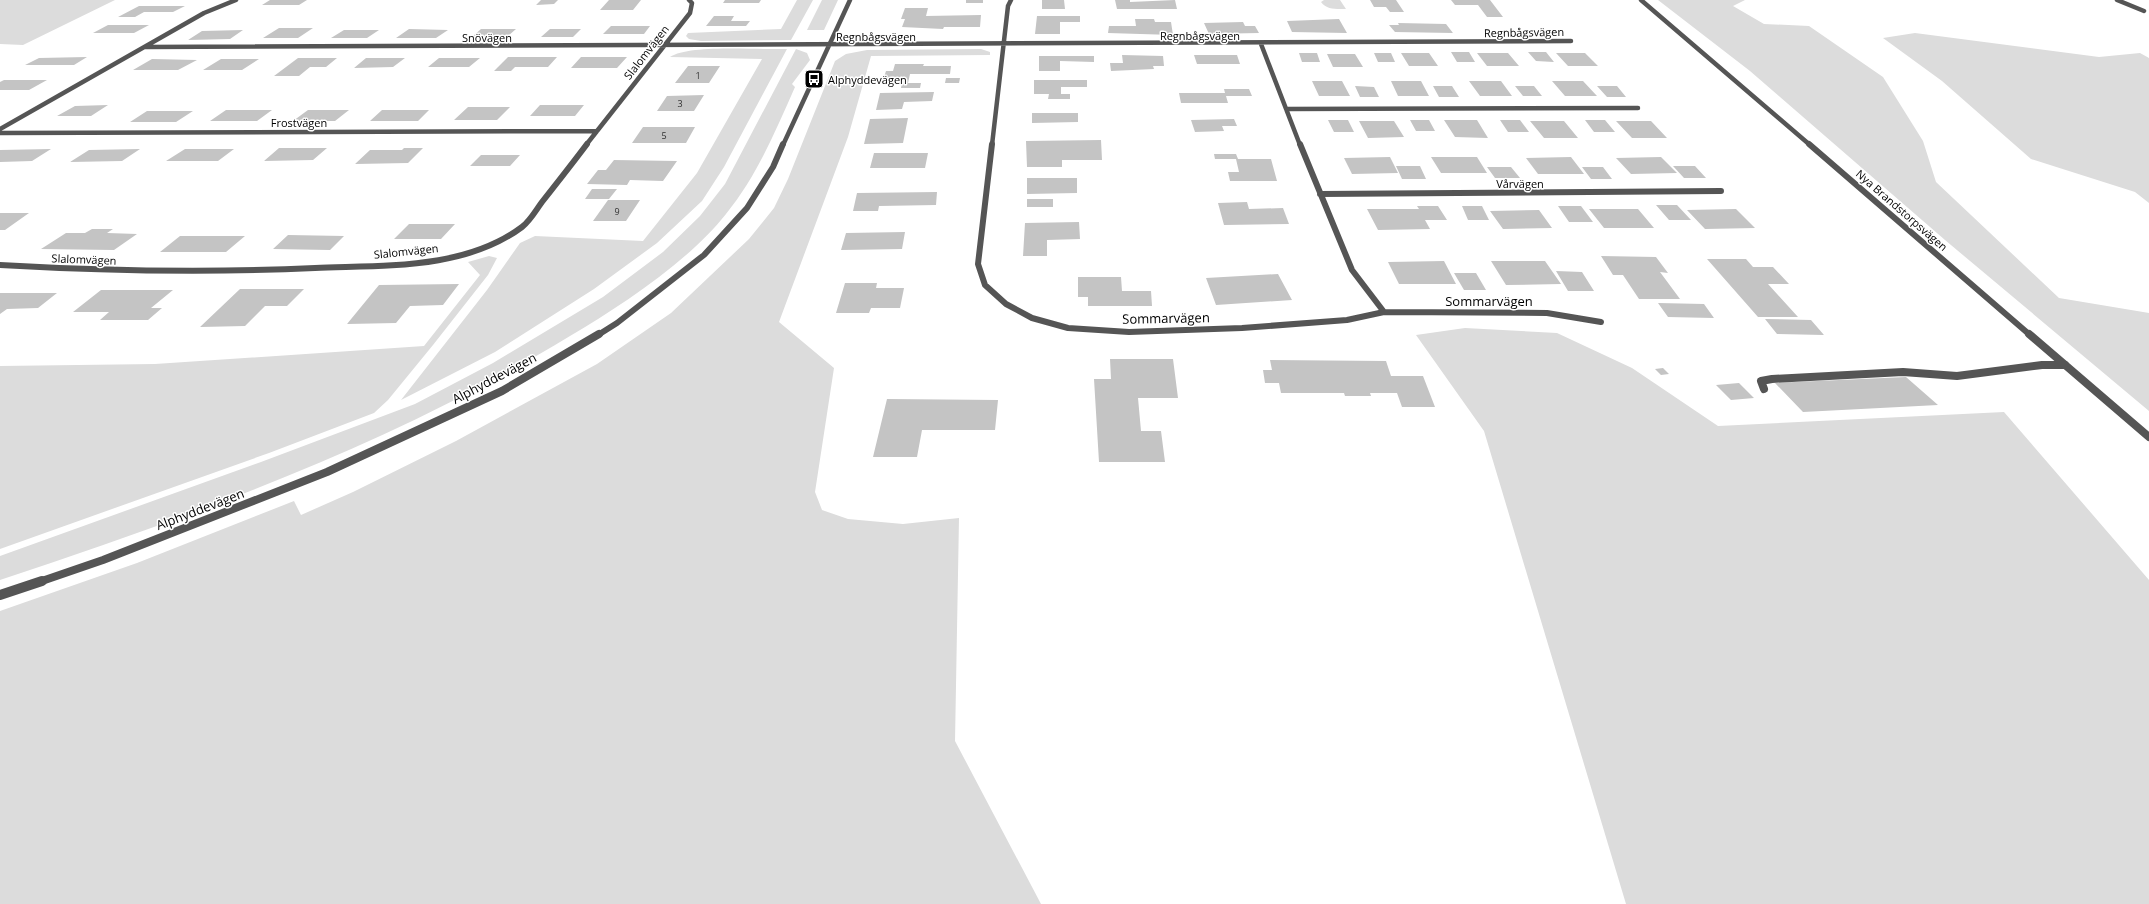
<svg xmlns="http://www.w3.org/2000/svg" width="2149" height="904" viewBox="0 0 2149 904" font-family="'Open Sans',sans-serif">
<rect width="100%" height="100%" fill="#fff"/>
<path fill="#dcdcdc" d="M0,0H115L23,45L0,44Z
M797,0H813L791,40L701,41L689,39L686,36L688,33L781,29Z
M822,0H838L824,30H807Z
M1324,0H1340L1346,9C1336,9 1327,10 1321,2Z
M1658,0H1745L1733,6L1764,24L1809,26L1883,77L1923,141L1936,182L2059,298L2149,313V411L1945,240L1750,71Z
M1915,33L2099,57L2140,53L2149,58V203L2135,192L2031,159L1942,81L1883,38Z
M787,49L724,167L702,201L657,243L594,289L495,352L401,400L487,290L520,243L535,236L643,241L697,173L762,59L670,57C689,44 760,50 787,49Z
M796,49L807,53L810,60L792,84L795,87C775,132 757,176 726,214C689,261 621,306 570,336C393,444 196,515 0,580V556L261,462L415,404L493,363L603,297L663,252L700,216L725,184Z
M981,49L990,52V55L871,56L848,137L779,322L834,368L815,492L822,510L848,519L903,524L959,518L955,741L1041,904H0V611L137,563L294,501L301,515L353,492L456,441L597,364L671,313L749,239L774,208L788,179L835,61L846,54L867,50Z
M489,256L497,258L488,275L433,345L388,400L374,413L269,453L0,549V366L155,364L424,346L480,275L468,262Z
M1465,328L1557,333L1632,368L1718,426L2004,412L2149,580V904H1626L1484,431L1416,335Z"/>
<path fill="#c4c4c4" d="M270,0H307L299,5H262Z
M541,0H558L554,4L536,5Z
M609,0H641L633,10H600Z
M725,0H761L759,3H723Z
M966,0H983V3H966Z
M1042,0H1064L1065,9H1042Z
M1115,0H1130V2L1175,0L1177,9H1117Z
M1370,0H1396L1404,12H1390L1386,7H1374Z
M1451,0H1490L1503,17H1487L1478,5H1455Z
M139,6H185L173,12H144L135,17H118Z
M905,8H928L926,16L981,15L980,27H944L943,29L902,27L905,19H901Z
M714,16H734L731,21H750L746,26H706Z
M1037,16H1080V22H1060V34H1035Z
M1135,19H1154L1155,22H1171L1173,35L1108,33L1109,26H1136Z
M1339,19L1347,33L1292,32L1287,21Z
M1243,22L1245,26H1255L1259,33L1209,34L1204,23Z
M1398,23L1446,24L1453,33L1395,32L1389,25H1399Z
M108,25H149L134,33H93Z
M611,26H650L644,34H603Z
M279,28H313L298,38H263Z
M409,29L448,30L436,38H396Z
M481,29H516L507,37H472Z
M550,29H581L573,37H541Z
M243,30L230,39L188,40L202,31Z
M344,30H379L367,38H331Z
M1451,52H1469L1475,62H1457Z
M1528,52H1546L1554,62L1536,61Z
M1299,53H1317L1320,62H1302Z
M1374,53H1391L1395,62H1378Z
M1401,53H1429L1438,66H1409Z
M1477,53H1508L1519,66H1487Z
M1556,53H1585L1598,66H1568Z
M1327,54H1355L1363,67H1333Z
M1122,55L1163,56L1164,66H1153L1154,69L1111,71L1110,63H1123Z
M1194,55H1237L1240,64H1197Z
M1039,56H1094V62L1060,61V71H1039Z
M87,57L74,65H25L39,58Z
M508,57H557L548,67H515L511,71H494Z
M581,57H627L617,68H571Z
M298,58H337L326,67H310L299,76H274Z
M366,58H405L393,67L354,68Z
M439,58H480L469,67H428Z
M152,59L197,60L178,70H133Z
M221,59H259L242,70H203Z
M895,64H924L923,66H951L950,74H910L908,83H921L920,88H901L902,83H882L886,71H893Z
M688,66H720L709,83H675Z
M946,78H960L959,83H945Z
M4,80H47L29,90H0V82Z
M1034,80H1087V87H1061V94H1070V99H1048L1049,94H1034Z
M1312,81H1342L1350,96H1319Z
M1391,81H1421L1429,96H1398Z
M1469,81H1501L1512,96H1480Z
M1552,81H1583L1597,96H1565Z
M1355,86L1374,87L1379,97H1360Z
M1433,86H1452L1459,97H1439Z
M1515,86H1534L1542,96H1523Z
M1597,86H1617L1626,97H1607Z
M1224,89H1249L1252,96H1226L1228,103H1181L1179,93H1225Z
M934,92L932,101L904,102L902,109L876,110L880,93Z
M704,95L694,111H657L667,96Z
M108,105L91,116H57L75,106Z
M540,105H584L575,116H530Z
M468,107H510L497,120H454Z
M226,110H272L257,121H210Z
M308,110H349L335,121H293Z
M382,110H429L418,121H370Z
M147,111H193L176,122H130Z
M1032,113H1078V122L1032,123Z
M908,118L903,143L864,144L870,119Z
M1234,119L1237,126H1222L1224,131L1195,132L1191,120Z
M1328,120H1348L1354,132H1334Z
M1410,120H1429L1435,131H1416Z
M1444,120H1477L1488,138L1455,137Z
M1500,120H1520L1529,132H1508Z
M1585,120H1605L1615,132H1594Z
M1359,121H1394L1404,137L1368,138Z
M1530,121H1564L1578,138H1544Z
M1616,121H1651L1667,138H1632Z
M643,127H695L686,143H632Z
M1101,140L1102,160H1062V167H1027L1026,141Z
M279,148H327L313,160L264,161Z
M404,148H423L408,163L355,164L370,150H402Z
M51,149L32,161L0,162V150Z
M140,149L122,161L70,162L89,150Z
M185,149H234L218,161H166Z
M874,153H928L925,168H870Z
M1214,154H1236L1238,159H1215Z
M481,155H520L510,166H470Z
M1390,157L1398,173L1352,174L1344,158Z
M1431,157H1477L1487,173H1441Z
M1571,157L1584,174H1538L1526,158Z
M1661,157L1677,173L1631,174L1616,158Z
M1236,159H1271L1277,181H1230L1228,172H1239Z
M614,160L677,161L663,181L630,180L627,185L587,184L598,170H606Z
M1396,166H1420L1426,179H1402Z
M1673,166H1695L1706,178H1684Z
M1487,167H1511L1520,178H1495Z
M1582,167H1603L1612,179H1591Z
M1027,178H1077V193L1027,194Z
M592,189H617L609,199H585Z
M937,192L936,205L879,206L878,211H853L857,193Z
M1027,199H1053V207H1027Z
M608,200H640L626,221H593Z
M1247,202L1249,209L1283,208L1289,224L1224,225L1218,203Z
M1656,205H1677L1691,220H1669Z
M1417,206H1438L1447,220H1425L1430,229L1378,230L1367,209H1419Z
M1462,206H1482L1489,220H1468Z
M1558,206H1581L1593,222H1569Z
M1589,209H1638L1654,228H1604Z
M1736,209L1755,228L1705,229L1687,210Z
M1539,210L1552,228L1503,229L1490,211Z
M0,213H29L5,230H0Z
M1079,222L1080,239L1047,240V256H1023L1025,223Z
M409,224H455L441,239H394Z
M92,229H113L107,233L137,234L114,250L41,249L66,233H85Z
M905,232L902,249L841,250L846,233Z
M288,235L344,236L330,250L273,249Z
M180,236H245L226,252H160Z
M1601,256L1656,257L1668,273L1660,272L1680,299H1639L1623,275H1613Z
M1707,259H1746L1753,267H1773L1789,284H1768L1798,317H1758Z
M1444,261L1456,284H1399L1388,262Z
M1491,261H1545L1561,284L1506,285Z
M1556,271L1582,272L1594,291H1568Z
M1454,273H1476L1486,290H1464Z
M1278,274L1292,300L1216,305L1206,278Z
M1078,277H1121L1122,291H1151L1152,306H1088V297H1078Z
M845,283H877L876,288H904L900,308H871L869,313H836Z
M459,284L443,305L410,306L396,323L347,324L379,285Z
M240,289H304L287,306H265L245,326L200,327Z
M101,290H173L151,308H162L148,320H100L109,312H73Z
M0,293H57L38,308L7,309L0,314Z
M1658,303L1704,304L1714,318L1668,317Z
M1765,319L1811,320L1824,335L1777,334Z
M1110,359H1173L1178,398H1138L1141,431H1161L1165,462H1099L1094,379H1111Z
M1270,360L1386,361L1391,376H1423L1435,407H1402L1397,393H1370L1371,396H1345L1344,393H1281L1279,383H1265L1263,370H1272Z
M1663,368L1669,374L1661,375L1655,369Z
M1906,377L1938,405L1803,412L1775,383Z
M1739,383L1754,398L1731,400L1716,385Z
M887,399L998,400L995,430H922L917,457H873Z"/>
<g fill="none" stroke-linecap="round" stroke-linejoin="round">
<path stroke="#555" stroke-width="4.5" d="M2117,0L2144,11"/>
<path stroke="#555" stroke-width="8" d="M1764,389L1761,381L1772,379L1903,372L1957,376L2042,365H2065"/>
<path stroke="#555" stroke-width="4.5" d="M1641,0L1810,145
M1261,44L1300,145
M145,47L1571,41
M1286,109L1638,108
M0,129L204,13L236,0
M0,133L597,131
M586,145L690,13L692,3L689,0
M783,145L850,0
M992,145L1008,6L1011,0"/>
<path stroke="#555" stroke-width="6" d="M992,144L978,264L985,285L1006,304L1032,318L1068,328L1129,332L1242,328L1347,320L1384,312L1547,313L1601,322
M1300,144L1352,270L1384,312
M1809,144L2030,335
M1320,194L1721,191
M0,265C105,271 210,273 315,268C383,265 465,270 522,227C530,221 536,210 542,202C557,183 572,164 587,144
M598,335L617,323L704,255L747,208L773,167L783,144"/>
<path stroke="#555" stroke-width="8" d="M2029,334L2149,437
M39,582L103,560L327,472L502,391L599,334"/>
<path stroke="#555" stroke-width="10" d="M0,595L42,581"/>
</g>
<defs>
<g id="bus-square" transform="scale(1)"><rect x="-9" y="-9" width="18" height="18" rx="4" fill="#000" stroke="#fff"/><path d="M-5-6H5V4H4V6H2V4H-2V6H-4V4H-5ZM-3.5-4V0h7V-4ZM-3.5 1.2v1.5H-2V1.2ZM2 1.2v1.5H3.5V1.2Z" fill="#fff"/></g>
</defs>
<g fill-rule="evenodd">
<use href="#bus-square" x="814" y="79"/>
</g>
<g text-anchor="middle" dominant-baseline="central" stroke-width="3" stroke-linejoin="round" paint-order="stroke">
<g font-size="9" fill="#313131">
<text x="698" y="75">1</text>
<text x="680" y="103">3</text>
<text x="664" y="135">5</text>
<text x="617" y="211">9</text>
</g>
<g font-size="11" fill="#000" stroke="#fff">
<text transform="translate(1524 32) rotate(-1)">Regnbågsvägen</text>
<text x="1200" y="35">Regnbågsvägen</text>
<text x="876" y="36">Regnbågsvägen</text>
<text x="487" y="37">Snövägen</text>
<text transform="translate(646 52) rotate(-52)">Slalomvägen</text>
<text x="299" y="122">Frostvägen</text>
<text x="1520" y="183">Vårvägen</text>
<text transform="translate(1902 210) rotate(41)">Nya Brandstorpsvägen</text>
<text transform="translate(406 251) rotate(-6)">Slalomvägen</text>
<text transform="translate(84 259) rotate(2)">Slalomvägen</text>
</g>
<g font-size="11" fill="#000" stroke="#fff" text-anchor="start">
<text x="828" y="79">Alphyddevägen</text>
</g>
<g font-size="13" fill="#000" stroke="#fff">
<text x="1489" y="301">Sommarvägen</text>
<text transform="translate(1166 318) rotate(-1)">Sommarvägen</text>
<text transform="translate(494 378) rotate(-28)">Alphyddevägen</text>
<text transform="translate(200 509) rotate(-21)">Alphyddevägen</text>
</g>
</g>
</svg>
